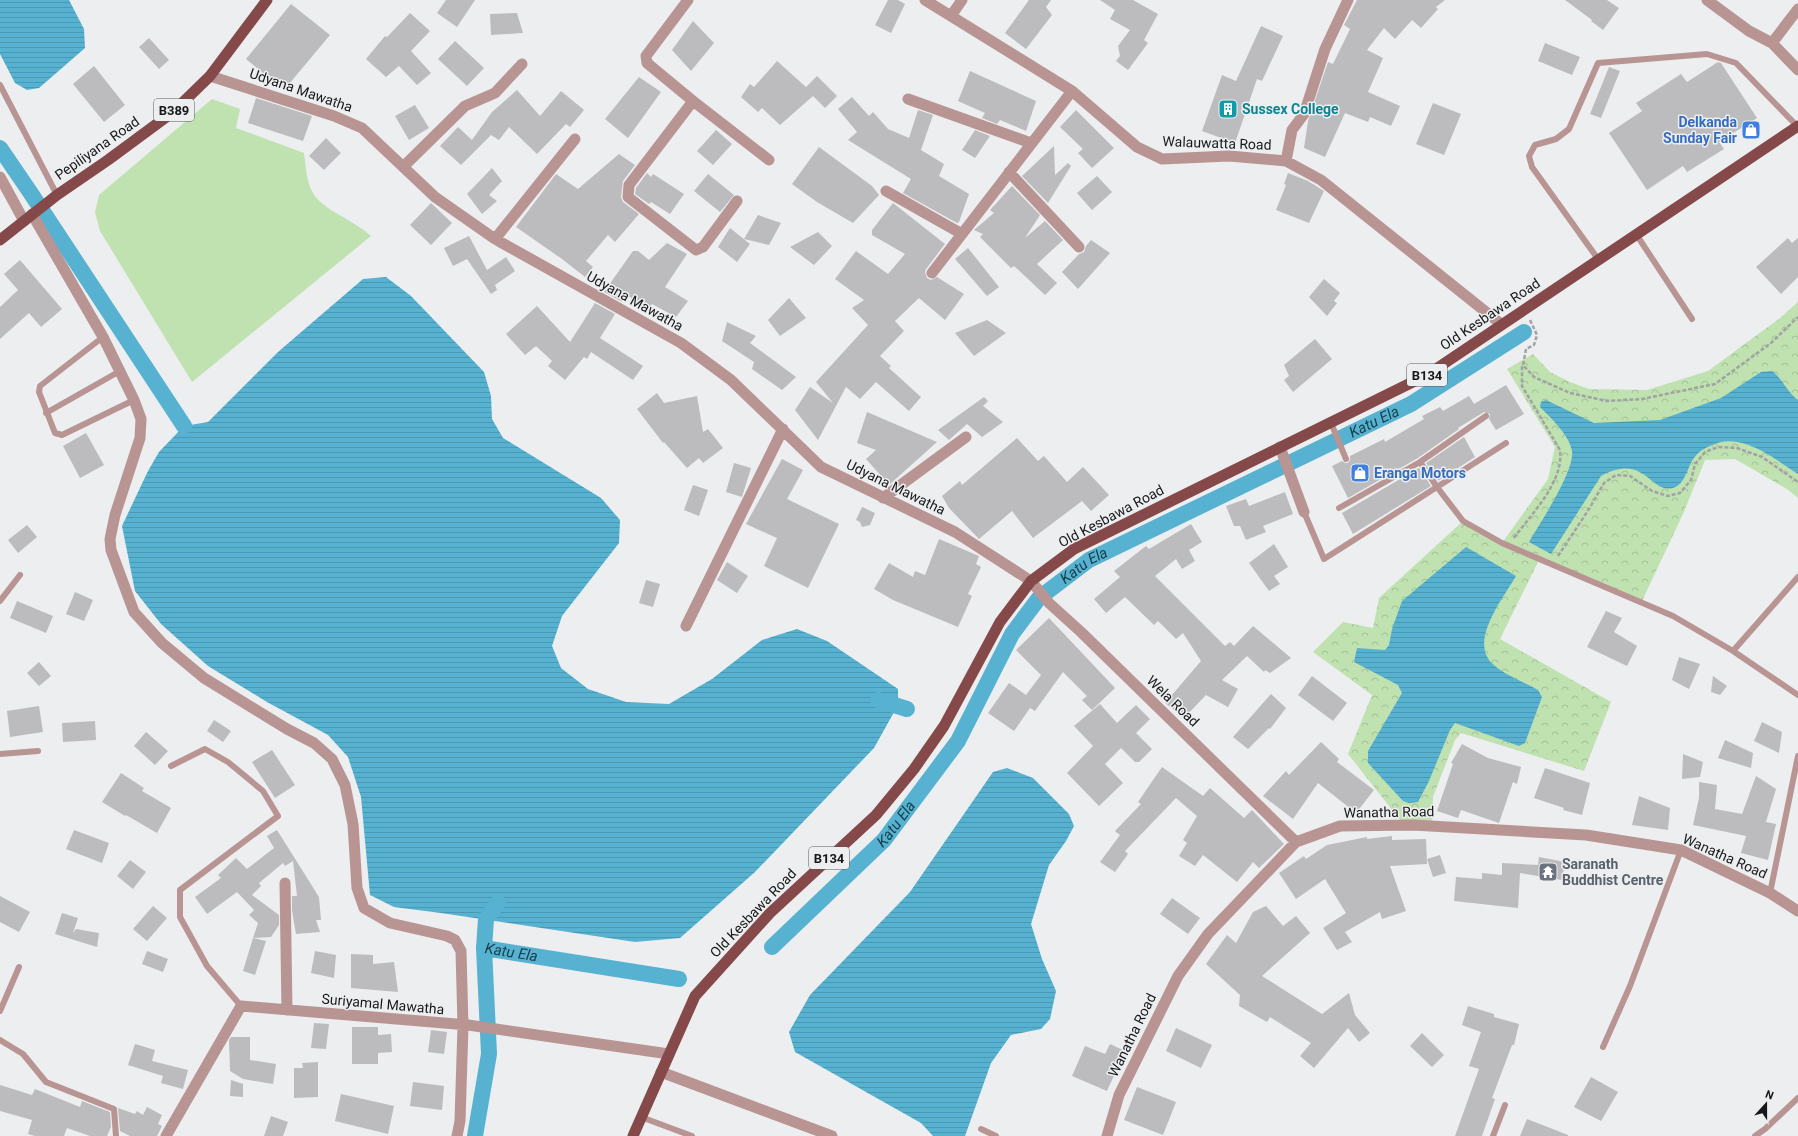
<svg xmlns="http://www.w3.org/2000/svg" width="1798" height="1136" viewBox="0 0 1798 1136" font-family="Roboto,sans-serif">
<defs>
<pattern id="park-crowns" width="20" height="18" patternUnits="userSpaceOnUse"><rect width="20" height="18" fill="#bfe2b0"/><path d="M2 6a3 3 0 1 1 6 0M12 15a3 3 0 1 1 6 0" fill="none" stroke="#a3c197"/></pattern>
<pattern id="water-rules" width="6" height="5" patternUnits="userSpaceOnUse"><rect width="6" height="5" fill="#56b2d0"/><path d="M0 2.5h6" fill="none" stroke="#4a98b2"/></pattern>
</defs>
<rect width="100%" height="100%" fill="#eceef0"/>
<path fill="url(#park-crowns)" d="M1798,302V498L1787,489L1735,459L1705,460L1683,514L1641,603L1539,560L1500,639L1611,702L1584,771L1461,733L1455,740L1433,797L1432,826L1404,825L1348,754L1372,695L1313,652L1343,622L1373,628L1379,598L1463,521L1502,543L1548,479L1555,447L1507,369L1533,354L1550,372L1570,382L1589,389L1647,390L1708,371L1780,318Z"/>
<path fill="#bfe2b0" d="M212,99L240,109L236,128L304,153C306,167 306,181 313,193C321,209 357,222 371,236L192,382L100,231L95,212L99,195Z"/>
<path fill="url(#water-rules)" d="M0,0H69L84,29L85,48L39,88L27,90L15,83L0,54Z
M386,277L411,296L484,372L491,396L492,419L503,438L601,498L620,520L619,543L562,616L552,646L561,668L588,689L626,702L669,704L712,679L762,640L797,629L827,641L898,689V705L874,748L755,872L680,938L635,942L441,913L394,907L370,895L361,797L348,757L328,735L267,702L208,666L161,624L135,591L122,526L148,471L159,452L184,426L208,422L278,352L363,279Z
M1772,371C1783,379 1787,392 1798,400V474C1773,458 1740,430 1710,446C1702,449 1696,454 1692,461C1687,470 1684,485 1673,488C1650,494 1645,452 1601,476L1551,554L1529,542C1540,523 1575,471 1572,451C1570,436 1550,417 1540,407L1541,402L1546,400L1594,423L1660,420L1721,398L1761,372Z
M1466,547L1516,576C1503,599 1466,644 1495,666C1507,676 1524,682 1538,690L1542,697L1525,743L1519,746L1455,723L1450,730L1429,781L1418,802L1409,803L1403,801L1368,763V751L1402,693L1398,685L1354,662L1357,648L1385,650L1389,645L1392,629L1402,601Z
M1007,768L1033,778L1069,814L1074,826L1066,841L1049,865L1031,924L1042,959L1056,991L1050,1019L1041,1029L1011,1035L991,1063L965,1136H933L921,1123L795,1052L789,1032L810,995L910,892L993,772Z"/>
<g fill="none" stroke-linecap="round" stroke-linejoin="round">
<g stroke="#56b2d0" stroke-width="16">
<path d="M0,148L30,192L184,426"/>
<path d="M878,700L907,709"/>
<path id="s1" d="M772,947L884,840L958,741L1012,634L1039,598L1089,560L1411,404L1524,332"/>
<path d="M484,948L486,919L498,903"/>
<path id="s2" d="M475,1136L489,1054L484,948L679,979"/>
</g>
</g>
<path fill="#bcbcbe" d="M446,0H475L457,27L437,13Z
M888,0H898L905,4L891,33L875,25Z
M1029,0H1051L1046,7L1052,15L1026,49L1005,33Z
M1100,0H1133L1158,14L1144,40L1148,43L1128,70L1116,61L1120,56L1118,46L1130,30L1110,19L1115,10Z
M1357,0H1445L1436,7L1438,9L1421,28L1412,20L1395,39L1384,28L1367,50L1383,58L1368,92L1400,106L1391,126L1370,117L1368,122L1345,113L1325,157L1304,148L1308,121L1328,62L1333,64L1350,29L1344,25Z
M1565,0H1607L1619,8L1603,30L1591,21L1592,20Z
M291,4L330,35L284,90L246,59Z
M410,13L430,31L411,51L431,73L417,85L399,66L386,77L366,59L385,36L387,37Z
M517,13L523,33L491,35L490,14Z
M693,21L714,43L691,71L672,50Z
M1261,26L1283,36L1262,81L1257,79L1235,143L1202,131L1222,75L1236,81Z
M149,38L169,60L159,69L139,47Z
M455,41L484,68L467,86L438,59Z
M1545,43L1580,57L1572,75L1538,61Z
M777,61L806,87L817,76L837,96L825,108L813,96L780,125L762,108L758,112L741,97L750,84L754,87Z
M1718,62L1721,63L1757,118L1719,142L1724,149L1687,172L1683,166L1647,190L1609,133L1642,111L1636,103L1681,74L1687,82Z
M94,66L125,105L104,122L73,84Z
M1609,67L1620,71L1601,118L1590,114Z
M970,71L1036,101L1026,131L1000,120L997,124L982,118L985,113L958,101Z
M639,77L661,92L628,138L605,119Z
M517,90L540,116L561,91L584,110L570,127L566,124L537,154L509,127L499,140L491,135L461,165L440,146L458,127L472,140L492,112Z
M852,97L869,116L873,112L888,129L909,138L918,110L933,115L921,150L944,164L939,176L969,194L959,222L957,223L903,193L911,179L848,140L857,132L838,109Z
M256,98L312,116L303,141L248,123Z
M1433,103L1461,114L1444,155L1416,144Z
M415,105L429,128L409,140L395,116Z
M1076,110L1114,148L1092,168L1078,153L1083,149L1060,127Z
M716,130L732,144L713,165L697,151Z
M975,130L990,136L975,158L962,150Z
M326,138L341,153L324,170L309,156Z
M1054,146L1055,175L1068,163L1071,166L1048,203L1022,176Z
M819,147L872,186L879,195L853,223L817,202L792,184Z
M619,154L635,165L623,181L621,197L623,202L639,214L615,242L608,235L586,261L593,267L585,277L562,259L516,227L556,174L578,189Z
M492,168L502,181L489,195L497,201L482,214L467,194Z
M647,173L651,177L653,174L684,194L670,214L651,202L649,204L635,194L636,188Z
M1288,173L1308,181L1324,191L1309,223L1276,210L1286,185L1284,184Z
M708,174L734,195L720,212L694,191Z
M1097,176L1112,192L1092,210L1077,193Z
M1012,186L1040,215L1025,238L1045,221L1063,240L1037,264L1057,283L1045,295L1014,266L1011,268L980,237L983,234L974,230L994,213L990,210Z
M431,203L452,223L431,245L410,225Z
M893,203L945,244L926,269L925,272L927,278L931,280L937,277L964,294L945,320L919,298L895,321L904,331L880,356L891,366L889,368L921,397L909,411L876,382L860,399L846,387L818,440L795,410L810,387L833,403L816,382L868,325L852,308L864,300L835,279L856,251L888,274L905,254L872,235V230Z
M758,215L781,223L769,245L744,239Z
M730,228L750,244L737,262L718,247Z
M818,232L832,246L814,265L790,247Z
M469,236L487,270L506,257L515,271L495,285L497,290L491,294L467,259L453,266L444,248Z
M1788,238L1792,243L1798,238V277L1781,294L1756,267Z
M1091,240L1110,253L1078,289L1062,272L1079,254L1084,252L1086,246Z
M667,243L687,254L665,287L688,301L676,317L652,304L648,309L627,295L622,302L604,292L633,251H638L649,260Z
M968,248L999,287L987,296L955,259Z
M20,260L62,309L41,327L29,313L0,339V307L18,290L4,274Z
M1324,279L1340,293L1334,301L1337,303L1327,316L1309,297Z
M789,298L806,318L780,336L768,320Z
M595,303L615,314L600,338L643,366L633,380L591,352L587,359L584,357L565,380L548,366L552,361L536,346L525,355L506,334L537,306L570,342Z
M987,320L1006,333L974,356L955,333Z
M727,322L756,336L750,343L796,377L782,390L752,369L754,362L722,341Z
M1315,339L1332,359L1293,392L1284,380L1289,376L1284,365Z
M1506,385L1524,414L1496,430L1489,419L1490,414L1484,412L1458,428L1459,429L1418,458L1348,498L1332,466L1342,461L1345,463H1348L1350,460V456L1384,439L1385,442L1424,419L1422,416L1440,407L1443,411L1469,396L1474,404Z
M657,393L664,403L697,396L703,432L708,429L723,448L703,463L699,458L687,468L664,442L663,443L637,409Z
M984,397L988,401L983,406L1003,422L982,437L967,424L949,440L938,430Z
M867,412L937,442L889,485L866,459L876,450L857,443Z
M86,433L104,465L80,478L63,446Z
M1464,437L1475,457L1438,481L1426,463Z
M1017,438L1038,461L1044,456L1067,482L1083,467L1109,495L1091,511L1082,501L1033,538L1012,511L979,539L949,508L942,496L960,481L962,485Z
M782,459L803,470L787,499L839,524L808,588L764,566L777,538L746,524Z
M734,463L751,468L742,497L726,492Z
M1419,468L1431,486L1353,534L1342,513Z
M693,485L708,490L699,516L684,510Z
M1285,492L1293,514L1263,526L1266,532L1246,540L1240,526H1234L1226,506L1246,499L1249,506Z
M862,507L875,513L870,525L862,527L860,522L856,520Z
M1191,524L1202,542L1189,550L1195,561L1182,569L1176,559L1155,576L1225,646L1230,642L1234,646L1253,626L1291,658L1270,673L1265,670L1264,672L1247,656L1222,680L1238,689L1228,707L1206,695L1184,718L1165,703L1201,661L1183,633L1176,639L1158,621L1154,625L1125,597L1106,613L1094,599L1120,577L1114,571L1146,546L1149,549Z
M27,525L37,537L18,553L8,540Z
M939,539L979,556L976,564L981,567L968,594L972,596L958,627L893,600L874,589L889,563L913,577L915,571L925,575Z
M1274,544L1288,567L1274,576L1280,584L1269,591L1249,563Z
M727,562L748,576L737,593L717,580Z
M646,580L660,584L653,607L639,603Z
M75,592L93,600L84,621L66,614Z
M17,601L53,616L46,633L10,618Z
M1606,611L1622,618L1614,632L1637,646L1627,666L1587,647Z
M1049,618L1115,688L1092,710L1082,700L1087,696L1063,672L1035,711L1030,708L1014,731L988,713L1009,683L1026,695L1041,675L1016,650Z
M1679,657L1700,664L1689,689L1672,680Z
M39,662L51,676L39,686L27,673Z
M1312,676L1347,703L1333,721L1298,695Z
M1713,676L1727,686L1720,695L1711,692Z
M1271,694L1286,708L1270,729L1269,728L1248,749L1233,737Z
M1100,704L1117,723L1136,705L1150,719L1136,733L1152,749L1139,762H1135L1121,748L1105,764L1123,783L1099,806L1067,773L1093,746L1074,726Z
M39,706L43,732L10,737L7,711Z
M214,720L231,731L223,742L207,731Z
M95,721L96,740L63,742L62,723Z
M1762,722L1782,732L1779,753L1754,741Z
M146,732L168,751L155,765L134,746Z
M1725,740L1753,753L1751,768L1718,758Z
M1321,742L1339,759L1337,762L1374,790L1356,813L1318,783L1293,819L1263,796L1286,771L1289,775Z
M1462,744L1488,758L1521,767L1517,784L1513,782L1499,823L1461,810L1458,818L1437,811L1453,764L1451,763Z
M272,750L295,785L275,798L252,762Z
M1683,754L1703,762L1700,777L1682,779Z
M1162,767L1203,796L1210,788L1244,818L1252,810L1284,844L1259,868L1253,862L1237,882L1203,855L1195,866L1179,856L1187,843L1183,840L1197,816L1176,798L1125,851L1128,854L1115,872L1100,862L1120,835L1115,831L1141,804L1138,802Z
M1545,768L1590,783L1582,815L1563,810L1564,808L1534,798Z
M121,773L144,788L142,791L171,808L157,833L126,815L125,816L102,802Z
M1756,776L1776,789L1766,822L1776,824L1768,860L1741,853L1746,836L1693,825L1699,798V782L1717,785L1715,809L1742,814Z
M1639,796L1670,808L1668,830L1632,825Z
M74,830L109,843L102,863L66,849Z
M277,830L319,897L321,920H316L320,932L296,934L292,911V896H297L293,861L285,866L283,863L259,883L261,886L252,895L279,915V925L271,937L253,938L258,923L249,915L254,910L237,892L207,914L195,897L221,878L218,875L236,858L247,869L274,848L267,836Z
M1392,836V840L1426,839L1427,864L1390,866L1406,911L1382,919L1380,912L1345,932L1352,942L1337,950L1323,928L1346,913L1325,879L1296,899L1279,873L1304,856L1306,859L1327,845L1367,837V839Z
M1440,855L1446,873L1433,877L1427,859Z
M1539,857L1565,862L1562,880L1520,873L1518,908L1454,901L1456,877L1482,879V873L1502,875V863L1538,865Z
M130,860L146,872L133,889L117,876Z
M0,896L30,912L19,932L0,922Z
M1172,898L1200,918L1188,934L1160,914Z
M153,906L167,918L147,941L133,929Z
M1266,906L1283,926L1296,916L1310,933L1262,976L1322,1014L1349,993L1355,1015L1370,1033L1359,1042L1348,1028L1314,1068L1300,1056L1311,1043L1270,1017L1267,1022L1239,1006L1240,995L1206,964L1227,935L1236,943L1253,912Z
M62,913L78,918L73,933L76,929L99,933L97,947L55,934Z
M253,938L266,941L255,975L243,971Z
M147,951L168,959L163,972L142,964Z
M315,951L336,955L334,978L311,973Z
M351,954L373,955V964L394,962L398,992L351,988Z
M1468,1006L1494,1014V1017L1519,1024L1514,1045H1512L1492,1098L1495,1099L1482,1136H1455L1479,1069L1469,1066L1481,1032L1462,1025Z
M314,1023L329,1024L326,1049L311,1048Z
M352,1027H378V1035L391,1034L392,1052L378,1053V1064H352Z
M1176,1028L1212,1045L1201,1068L1166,1051Z
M431,1030L447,1032L444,1054L428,1052Z
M1422,1033L1444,1055L1432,1067L1410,1046Z
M231,1037H250V1060L276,1064L273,1084L243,1079L230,1071L229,1040Z
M135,1044L155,1050L152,1061L188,1070L183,1089L161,1083L163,1076L128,1065Z
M1110,1044L1125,1051L1107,1091L1072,1076L1085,1046L1105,1054Z
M318,1062V1097L294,1098V1068H303L302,1063Z
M1591,1077L1618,1092L1601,1121L1574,1107Z
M231,1080L243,1084V1097L230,1096Z
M413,1082L444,1086L442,1110L410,1106Z
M0,1085L32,1095L35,1089L80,1107L82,1101L110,1112L111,1127L107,1136H90L67,1128L64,1136H35L28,1134L32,1120L0,1111Z
M1137,1087L1176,1102L1163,1135L1124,1120Z
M341,1094L394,1106L388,1134L335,1121Z
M147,1107L162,1115L158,1124L162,1126L157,1136H130L120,1131L118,1108L135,1114L137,1111L143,1115Z
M271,1116L288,1122L283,1136H264Z
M1527,1119L1568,1135V1136H1520Z"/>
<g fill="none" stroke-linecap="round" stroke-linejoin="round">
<path stroke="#a1a2a4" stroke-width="2.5" stroke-dasharray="4 2" stroke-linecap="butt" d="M1530,320L1537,335L1534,345L1526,349L1523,365L1534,377L1570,393L1607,401L1642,399L1715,384L1771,343L1798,317
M1514,538C1532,513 1564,482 1560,450L1522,386V366
M1558,556L1589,509L1604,483L1616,475L1630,476L1652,491L1668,496L1680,493L1691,480L1695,464L1705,452L1718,447L1737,448L1762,457L1798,482"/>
<path stroke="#b89493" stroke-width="6" d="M0,85L57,195
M1636,234L1692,319
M1598,259L1532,167L1529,156L1535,145L1556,139L1569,129L1598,63L1707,54L1736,63L1797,126
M103,337L40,386L39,392L55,433L62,435L134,400
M46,413L120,371
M1331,423L1346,459
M1420,462L1486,416
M1339,508L1420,462L1437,487L1506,443
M1304,512L1324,559L1437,487L1463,521L1502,543L1673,616L1733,651L1798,695
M0,601L20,575
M1733,651L1798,577
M0,754L38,751
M171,766L205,749L228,762L263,791L278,816L180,890V917L207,966L241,1006
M1770,893L1798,756
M0,1011L19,967
M0,1040L23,1054L46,1082L114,1109L116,1136
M1603,1047L1630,986L1681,850
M641,1117L692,1136
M981,1129L996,1136
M1493,1136L1505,1105
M1755,1136L1765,1129L1798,1098"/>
<path stroke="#b89493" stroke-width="11" d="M688,0L646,56L647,63L693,101L769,160
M925,0L1072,91L1137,147L1162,159L1229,156L1286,161L1321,180L1501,324
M1707,0L1749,31L1772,43L1798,70
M951,16L962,0
M1772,43L1798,9
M210,76L334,116L362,128L435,197L495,239L681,343L731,380L821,467L955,532L1031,581L1049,603L1081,632L1296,842
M908,99L1031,143
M693,101L629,185L628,197L696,250L703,247L737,201
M1286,161L1292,130L1304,114L1325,49L1348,0
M404,166L465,106L495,93L522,64
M1009,172L1079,247
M0,177L24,221
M886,191L962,234
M32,214L103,337L134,400L141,419L140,438L115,515L110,539L111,550L134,612L162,643L204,678L287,729L314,743L332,759L345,785L353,824L357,888L364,908L390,923L447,936L455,940L461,951L463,1026L460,1121L457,1136
M495,239L575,139
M932,273L1072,91
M1280,447L1304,512
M883,498L966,437
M686,626L783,429
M285,883L287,1010
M661,1072L832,1136
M166,1136L241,1006L468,1025L669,1054
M1107,1136L1119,1095L1178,976L1208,934L1296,842L1340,826L1413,825L1586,835L1681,850L1770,893L1798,911"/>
<path stroke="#85494a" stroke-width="11" d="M0,240L57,195L108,160L173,112L210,76L267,0
M633,1136L695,996L770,913L876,815L914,769L944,726L1000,622L1031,581L1074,549L1427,375L1798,126"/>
</g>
<defs>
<g id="building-square" transform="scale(1)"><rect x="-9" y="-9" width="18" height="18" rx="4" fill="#0f9aa8" stroke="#eceef0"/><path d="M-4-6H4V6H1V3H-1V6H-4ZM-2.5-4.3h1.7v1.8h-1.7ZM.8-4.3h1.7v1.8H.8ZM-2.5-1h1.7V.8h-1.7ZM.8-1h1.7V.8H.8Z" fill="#fff"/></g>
<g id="shop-square" transform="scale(1)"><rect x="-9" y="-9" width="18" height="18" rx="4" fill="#3f7fe0" stroke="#eceef0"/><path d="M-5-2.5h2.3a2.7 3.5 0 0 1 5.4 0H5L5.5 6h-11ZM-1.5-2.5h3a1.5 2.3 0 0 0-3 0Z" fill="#fff"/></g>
<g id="temple-square" transform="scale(1)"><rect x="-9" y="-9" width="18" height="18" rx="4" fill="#6b7280" stroke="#eceef0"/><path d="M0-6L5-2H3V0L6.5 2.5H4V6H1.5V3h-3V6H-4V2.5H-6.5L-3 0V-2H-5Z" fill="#fff"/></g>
</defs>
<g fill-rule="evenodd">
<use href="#building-square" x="1228" y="109"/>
<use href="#shop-square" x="1751" y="130"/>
<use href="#shop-square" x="1360" y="473"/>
<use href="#temple-square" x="1548" y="872"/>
</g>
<g text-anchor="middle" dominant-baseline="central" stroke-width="3" stroke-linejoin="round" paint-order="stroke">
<g fill="#eceef0" stroke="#575859" stroke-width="1">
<rect x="154" y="99" width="40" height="22" rx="3"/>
<rect x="1407" y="364" width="40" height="22" rx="3"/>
<rect x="809" y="847" width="40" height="22" rx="3"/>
</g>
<g font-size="13" font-weight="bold" fill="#171818">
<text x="174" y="110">B389</text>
<text x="1427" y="375">B134</text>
<text x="829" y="858">B134</text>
</g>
<g font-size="14" fill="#171818" stroke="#eceef0">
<text transform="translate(301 90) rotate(19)">Udyana Mawatha</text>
<text transform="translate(1217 143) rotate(2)">Walauwatta Road</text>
<text transform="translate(97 148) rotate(-35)">Pepiliyana Road</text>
<text transform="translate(635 301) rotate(29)">Udyana Mawatha</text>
<text transform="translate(1490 314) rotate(-34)">Old Kesbawa Road</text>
<text transform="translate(896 487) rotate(26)">Udyana Mawatha</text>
<text transform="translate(1111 516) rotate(-28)">Old Kesbawa Road</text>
<text transform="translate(1173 701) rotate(44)">Wela Road</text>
<text transform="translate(1389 812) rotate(-1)">Wanatha Road</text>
<text transform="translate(1725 856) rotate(24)">Wanatha Road</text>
<text transform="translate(753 913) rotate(-46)">Old Kesbawa Road</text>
<text transform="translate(383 1004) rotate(5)">Suriyamal Mawatha</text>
<text transform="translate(1132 1035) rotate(-64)">Wanatha Road</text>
</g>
<g font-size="14" font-weight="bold" fill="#0d838f" stroke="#eceef0" text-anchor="start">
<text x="1242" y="109">Sussex College</text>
</g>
<g font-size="14" font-weight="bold" fill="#366cbe" stroke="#eceef0" text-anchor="end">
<text x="1737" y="122">Delkanda<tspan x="1737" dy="16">Sunday Fair</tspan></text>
<text x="1374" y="473" text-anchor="start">Eranga Motors</text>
</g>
<g font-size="14" font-weight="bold" fill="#5b616d" stroke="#eceef0" text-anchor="start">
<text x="1562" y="864">Saranath<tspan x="1562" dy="16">Buddhist Centre</tspan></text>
</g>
<g font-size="15" font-style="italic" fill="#17404d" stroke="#eceef0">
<text stroke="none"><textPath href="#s1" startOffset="823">Katu Ela</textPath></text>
<text stroke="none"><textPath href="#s1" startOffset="499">Katu Ela</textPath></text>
<text stroke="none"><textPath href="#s1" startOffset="175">Katu Ela</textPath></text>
<text stroke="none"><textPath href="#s2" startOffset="217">Katu Ela</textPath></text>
</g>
</g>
<g transform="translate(1766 1104) rotate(21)" stroke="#eceef0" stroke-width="3" paint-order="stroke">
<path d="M0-3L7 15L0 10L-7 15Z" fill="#171818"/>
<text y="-6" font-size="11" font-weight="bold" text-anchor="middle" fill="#171818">N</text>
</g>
</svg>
